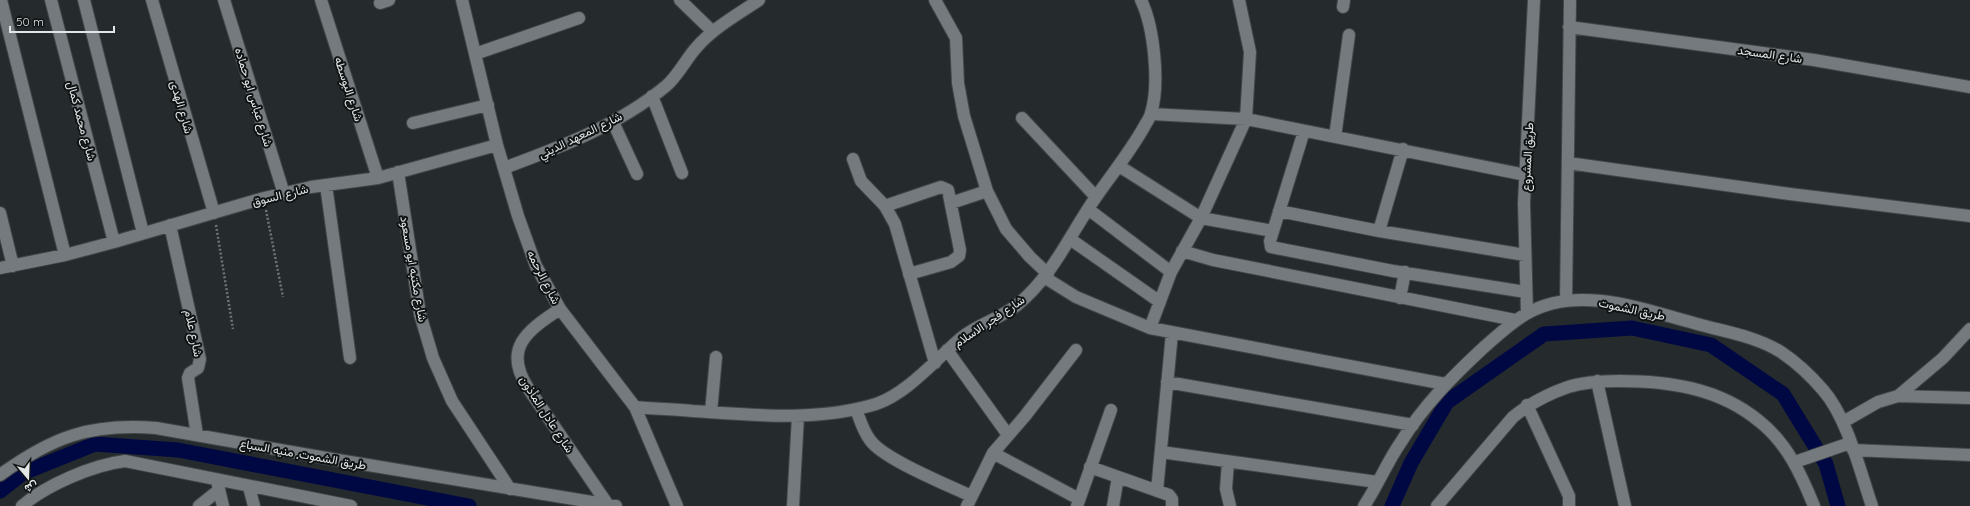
<svg xmlns="http://www.w3.org/2000/svg" width="1970" height="506" viewBox="0 0 1970 506" font-family="Quicksand,Vazirmatn,sans-serif">
<rect width="100%" height="100%" fill="#252b2d"/>
<g fill="none" stroke-linecap="round" stroke-linejoin="round">
<path stroke="#000843" stroke-width="15" d="M0,491L23,473L95,444L178,450L469,506
M1392,506L1411,463L1447,402L1544,334L1632,328L1711,345L1783,394L1826,464L1838,506"/>
<g stroke="#414647" stroke-width="14">
<path id="minor" d="M1,0L65,255
M51,0L114,242
M84,0L143,233
M152,0L214,213
M224,0L284,194
M321,0L378,178
M462,0L497,145L518,216L536,266L560,309L635,407L677,506
M680,0L712,31
M935,0L956,38L958,83L964,116L987,191L1006,229L1030,257L1048,274
M380,3L389,0
M1343,7L1344,0
M1569,27L1814,60L1970,87
M475,54L579,18
M652,96L682,173
M1151,114L1246,119L1526,175
M1022,118L1096,197
M613,122L637,174
M413,123L488,105
M1304,131L1270,241L1271,247L1393,271L1526,292
M1335,137L1349,35
M853,159L861,181L885,206L895,224L935,363
M1568,163L1790,194L1970,216
M1119,166L1201,218L1273,231
M504,168C561,147 619,125 666,86C678,76 686,59 696,48C713,28 737,15 759,0
M398,172L420,314L433,358L452,401L510,489
M326,185L350,358
M951,203L987,191
M885,206L941,187L948,190L960,250L959,256L951,262L909,274
M1088,209L1171,272
M1279,211L1379,231L1525,255
M0,213L13,266
M170,225L200,359L198,368L190,373L188,378L197,435
M1379,231L1403,149
M1070,239L1160,302
M1182,251L1213,260L1515,320
M0,268L65,255L114,242L264,198L311,187L378,178L497,145
M1044,277L1076,297L1150,328L1445,384
M1400,298L1405,272
M1566,301L1570,0
M560,309C528,330 502,348 528,388L608,505
M1527,313L1524,203L1534,0
M1150,328L1171,272L1201,218L1246,119L1250,52L1239,0
M947,350L1008,435
M1597,381L1625,506
M1167,382L1413,425
M1898,396L1970,398
M1527,405L1569,496V506
M635,407C654,409 674,409 693,411C753,415 817,422 876,404C908,393 936,359 961,338C978,324 1000,319 1017,305C1053,276 1070,234 1096,197C1112,174 1130,152 1144,127C1146,123 1150,118 1151,113C1160,84 1154,27 1141,0
M856,409C860,420 863,431 870,440C883,459 948,485 971,496
M711,412L716,357
M1843,422L1878,402L1898,396L1943,358L1970,329
M1853,450L1970,455
M1161,452L1377,482
M993,453L1079,499
M1228,462L1226,489L1230,506
M1795,462L1850,443
M1090,467L1169,495L1172,499V506
M0,475C52,437 90,423 156,428L332,459L616,506
M217,481L223,506
M249,487L254,506
M1157,491L1172,333
M22,506C46,485 93,465 125,461L351,506
M199,506L219,490
M793,506L798,416
M967,506L993,453L1025,416L1076,350
M1077,506L1111,410
M1113,506L1118,477
M1364,506C1378,485 1387,462 1401,442C1423,406 1452,377 1482,349C1496,337 1510,323 1526,314C1579,283 1647,311 1701,325C1727,332 1757,337 1781,352C1796,362 1811,376 1823,390C1847,417 1860,471 1872,506
M1437,506L1513,417C1529,404 1548,394 1568,387C1584,382 1602,381 1619,381C1669,381 1719,388 1759,421C1787,443 1801,474 1814,506"/>
</g>
<path stroke="#6f7375" stroke-width="2.5" stroke-dasharray="2 2" stroke-linecap="butt" d="M266,210L283,297
M216,225L233,329"/>
<use href="#minor" stroke="#747a7d" stroke-width="12"/>
</g>
<g text-anchor="middle" dominant-baseline="central" stroke-width="4" stroke-linejoin="round" paint-order="stroke">
<g font-size="12" fill="#e3e6e7" stroke="#101314">
<text transform="translate(1770 54) rotate(8)">شارع المسجد</text>
<text transform="translate(349 89) rotate(72)">شارع البوسطه</text>
<text transform="translate(254 97) rotate(73)">شارع عباس ابو حماده</text>
<text transform="translate(182 107) rotate(74)">شارع الهدى</text>
<text transform="translate(82 121) rotate(75)">شارع محمد كمال</text>
<text transform="translate(580 135) rotate(-26)">شارع المعهد الديني</text>
<text transform="translate(1527 157) rotate(-87)">طريق المشروع</text>
<text transform="translate(280 195) rotate(-14)">شارع السوق</text>
<text transform="translate(414 269) rotate(80)">شارع مكتبه ابو مسعود</text>
<text transform="translate(544 277) rotate(63)">شارع الرحمه</text>
<text transform="translate(1632 309) rotate(12)">طريق الشموت</text>
<text transform="translate(989 321) rotate(-34)">شارع فجر الاسلام</text>
<text transform="translate(194 333) rotate(78)">شارع علام</text>
<text transform="translate(547 414) rotate(57)">شارع عادل المأذون</text>
<text transform="translate(303 454) rotate(10)">طريق الشموت, منيه السباع</text>
</g>
</g>
<g transform="translate(28 478) rotate(161)" stroke="#101314" stroke-width="3" paint-order="stroke">
<path d="M0-3L7 15L0 10L-7 15Z" fill="#e3e6e7"/>
<text y="-6" font-size="11" font-weight="bold" text-anchor="middle" fill="#e3e6e7">ش</text>
</g>
<path d="M10 26v6h104v-6" fill="none" stroke="#e3e6e7" stroke-width="2"/>
<text x="16" y="26" font-size="12" fill="#e3e6e7" stroke="#101314" stroke-width="3" paint-order="stroke">50 m</text>
</svg>
